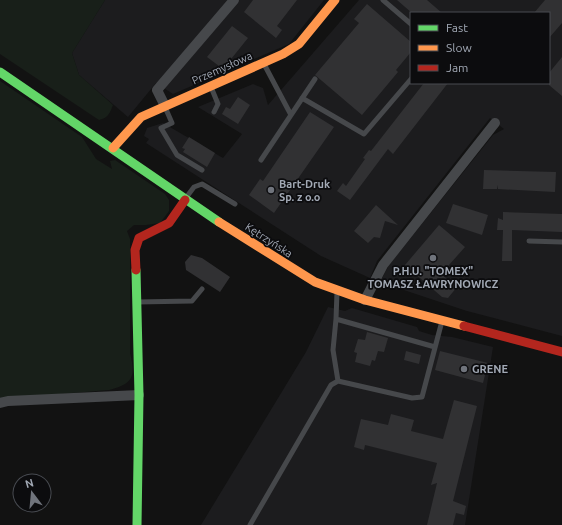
<svg xmlns="http://www.w3.org/2000/svg" width="562" height="525" viewBox="0 0 562 525" font-family="Ubuntu,sans-serif">
<rect width="100%" height="100%" fill="#121212"/>
<path fill="#1c1c1e" fill-rule="evenodd" d="M105,0H324L289,44L173,94L156,83L128,117L79,75L72,53Z
M359,0H562V336L467,311L380,282L389,265L493,135L504,129L490,118L377,261L370,278L321,256L146,143L149,139L144,136L147,128L163,123L223,158L242,134L198,107L253,84L263,88L268,105ZM411,13H549V83H411Z
M328,307L345,311L352,308L417,327L419,331L432,335L452,337L493,347L465,525H201L306,352Z"/>
<path fill="#181f19" d="M0,0H105L72,53L79,75L113,105C110,113 108,118 99,120L0,54Z
M0,81L82,137L96,159L112,169L110,161L115,160L165,194L169,200V211L160,223L146,225H134L127,231L130,239V353C136,377 133,384 109,390L0,399Z"/>
<path fill="#313133" d="M253,0H297L277,26L282,30L276,38L244,12Z
M397,0H427L442,13H412Z
M545,0H562V23L549,38V13H534Z
M367,4L411,42V52L396,70L398,72L362,115L315,75L359,23L354,19Z
M232,26L248,38L223,69L207,57Z
M562,57V96L549,85V73Z
M424,83H448L393,154L388,149L350,200L337,191L343,183L346,186L365,159L363,158L369,150L371,151Z
M238,97L250,105L238,124L222,114L226,107L230,109Z
M310,112L334,127L274,213L249,195L260,179L263,181Z
M189,137L215,153L207,167L183,152L185,149L182,148Z
M484,170L556,172L555,192L498,189V185L497,189H483Z
M453,204L488,215L482,235L446,223Z
M376,205L398,225L385,221L380,238L374,237L368,243L354,231Z
M503,212L562,214V232L512,230V261H502L503,230H497L498,218L503,220Z
M439,225L465,247L441,274L457,287L448,298L442,297L405,265Z
M191,255L202,258L230,277L220,292L186,270L185,262Z
M367,332L388,338L384,352L378,351L375,361L372,360L370,366L355,362L357,353L354,352L358,339L365,340Z
M406,351L421,355L419,364L404,360Z
M440,351L488,363L483,383L435,370Z
M454,400L477,406L453,501L466,506L464,515L456,513L453,525H427L437,483L431,485L437,463L365,445L364,450L354,447L361,419L388,425L391,414L414,420L411,431L443,439Z"/>
<g fill="none" stroke-linecap="round" stroke-linejoin="round">
<path stroke="#46484b" stroke-width="5" d="M383,0L411,24
M264,64L291,115
M211,87L218,104L214,112
M302,98L364,134L411,79
M165,107L172,123L161,128L177,155L202,170
M261,160L315,79
M185,199L194,187L202,184L235,204
M529,241L562,242
M337,292L336,319L435,347
M137,302L192,301L202,289
M336,319L333,350L338,381
M250,525L331,385L338,381L412,398L422,397L442,321"/>
<path stroke="#46484b" stroke-width="10" d="M165,106L157,90L234,0
M365,300L383,265L495,123
M0,403L8,401L139,395"/>
<path stroke="#63d668" stroke-width="9" d="M0,72L219,222
M136,270L139,395L137,525"/>
<path stroke="#ff974d" stroke-width="9" d="M113,148L141,117L283,54L299,44L335,0
M219,222L315,282L365,300L464,326"/>
<path stroke="#b3261e" stroke-width="9" d="M136,270L135,250L139,238L169,223L185,200
M464,326L562,352"/>
</g>
<g fill="#70747c" stroke="#0c0c0e" stroke-width="1.5">
<circle cx="271" cy="190" r="4"/>
<circle cx="433" cy="258" r="4"/>
<circle cx="464" cy="369" r="4"/>
</g>
<g text-anchor="middle" dominant-baseline="central" stroke-width="3.5" stroke-linejoin="round" paint-order="stroke">
<g font-size="11" fill="#a2a9b5" stroke="#0c0c0e">
<text transform="translate(222 68) rotate(-24)">Przemysłowa</text>
<text transform="translate(269 240) rotate(33)">Kętrzyńska</text>
</g>
<g font-size="11" font-weight="bold" fill="#a2a9b5" stroke="#0c0c0e" text-anchor="start">
<text x="279" y="184">Bart-Druk<tspan x="279" dy="13">Sp. z o.o</tspan></text>
<text x="433" y="271" text-anchor="middle">P.H.U. "TOMEX"<tspan x="433" dy="13">TOMASZ ŁAWRYNOWICZ</tspan></text>
<text x="472" y="369">GRENE</text>
</g>
</g>
<rect x="410" y="12" width="140" height="72" fill="#0c0c0e" stroke="#484b51"/>
<rect x="418" y="25" width="20" height="6" fill="#63d668" stroke="#484b51"/>
<text x="446" y="32" font-size="12" fill="#a2a9b5">Fast</text>
<rect x="418" y="45" width="20" height="6" fill="#ff974d" stroke="#484b51"/>
<text x="446" y="52" font-size="12" fill="#a2a9b5">Slow</text>
<rect x="418" y="65" width="20" height="6" fill="#b3261e" stroke="#484b51"/>
<text x="446" y="72" font-size="12" fill="#a2a9b5">Jam</text>
<g transform="translate(32 493) rotate(344)"><circle r="19" fill="#0c0c0e" stroke="#484b51"/>
<path d="M0-3L7 15L0 10L-7 15Z" fill="#70747c"/>
<text y="-6" font-size="11" font-weight="bold" text-anchor="middle" fill="#a2a9b5">N</text>
</g>
</svg>
